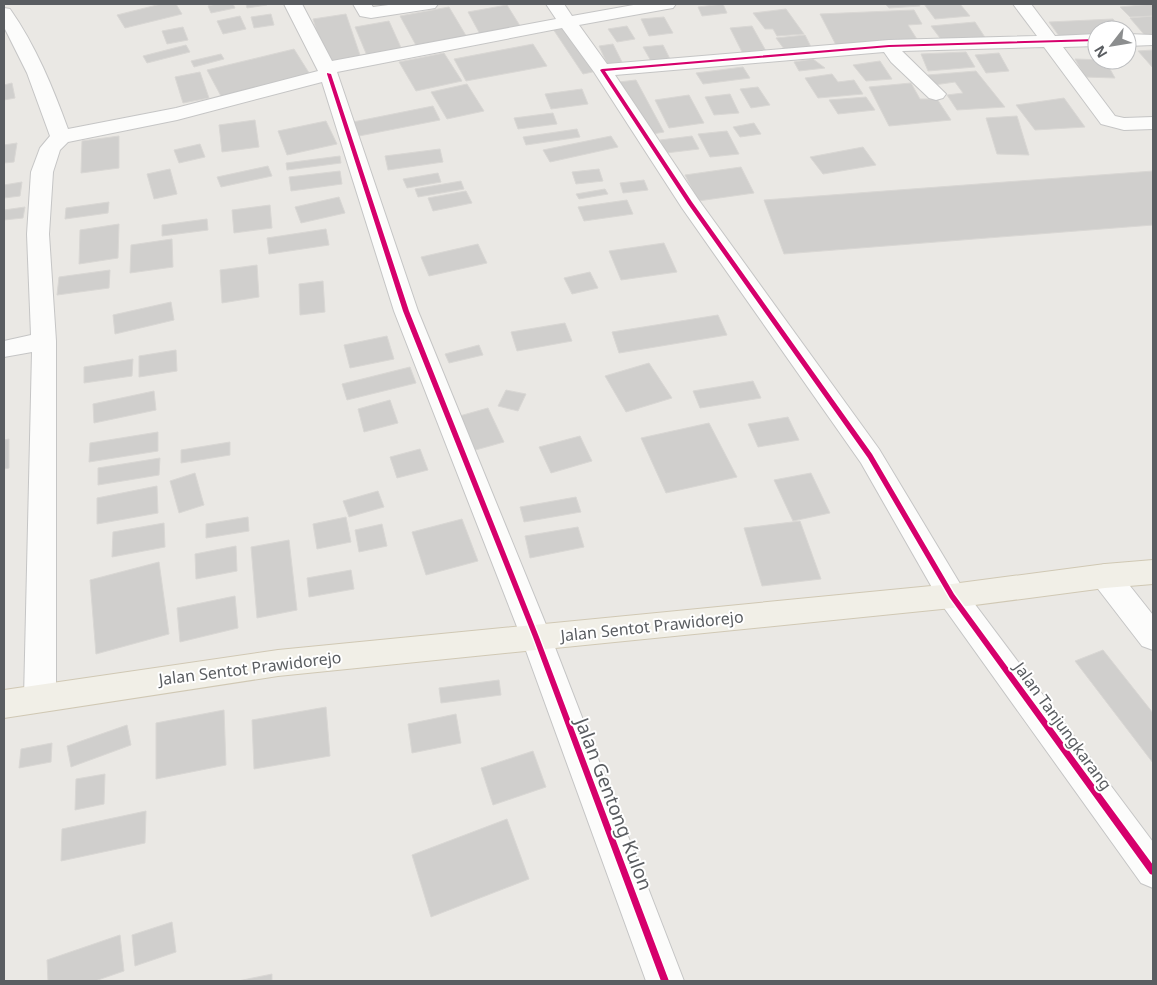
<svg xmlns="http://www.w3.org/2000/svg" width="1157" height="985" viewBox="0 0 1157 985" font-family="'Noto Sans',sans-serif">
<rect width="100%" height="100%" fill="#eae8e4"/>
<path fill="#d0cfcd" stroke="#d9d7d4" d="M161,4H176L182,14L125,28L117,15Z
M216,4H233L235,8L211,13L208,6Z
M246,4H266L267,5L247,8Z
M723,4L727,13L702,16L698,7Z
M885,4H919L920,6L889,8Z
M924,4H960L970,16L935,19Z
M1153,4V16L1130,17L1120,7Z
M507,5L522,29L481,36L468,12Z
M449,7L468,39L418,49L400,16Z
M786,9L804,34L777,36L773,29H765L753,13Z
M914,10L922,24L908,25L920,44L837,47L820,14Z
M271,14L274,25L254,28L251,17Z
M346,14L362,61L327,66L313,19Z
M240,16L246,29L223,34L217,21Z
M1153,16V39H1148L1130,18Z
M664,17L673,33L649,36L641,19Z
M1113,19L1121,30H1097V39L1062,40L1049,22Z
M389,21L403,52L368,58L355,27Z
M975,22L988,42H943L931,26Z
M567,26L597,71L583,74L553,29Z
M627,26L635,39L617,42L608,29Z
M752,26L766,51L743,54L730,28Z
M183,27L188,40L167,44L162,31Z
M805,35L813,51L787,53L776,38Z
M533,44L547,66L466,81L454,59Z
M613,44L624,66L609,68L599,46Z
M186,45L190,52L147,63L143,56Z
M663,45L670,59L651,61L643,47Z
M294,49L311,76L222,98L207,70Z
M1153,50V68L1138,51Z
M966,52L975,67L928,71L921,54Z
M444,53L462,81L416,91L399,62Z
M999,53L1009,71L986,73L975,55Z
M221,54L224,59L194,67L191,61Z
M813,59L825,68L799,71L794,62Z
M1075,59L1105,60L1115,78L1085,77Z
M880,61L892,79L866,81L853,65Z
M743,67L750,78L703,84L696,73Z
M976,71L1005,107L957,110L947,95L963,93L955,82L934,85L928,75Z
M200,72L209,98L183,103L175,77Z
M832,74L838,82L854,80L863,94L818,98L805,78Z
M636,80L664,132L647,135L619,82Z
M12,83L15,98L4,100V85Z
M911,83L920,99H937L951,120L889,126L869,87Z
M467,84L484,111L447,119L431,92Z
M758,87L770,105L751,108L740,89Z
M582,89L588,104L551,109L545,94Z
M730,94L739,113L714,115L705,97Z
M689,95L704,123L669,128L655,100Z
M866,97L875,110L838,114L829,100Z
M1064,98L1085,127L1035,130L1016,105Z
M433,106L440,120L359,136L353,122Z
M553,113L557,124L518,129L514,118Z
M1017,116L1029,155L997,154L986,118Z
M255,120L259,147L222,152L219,125Z
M326,121L337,144L287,155L278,131Z
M754,123L761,134L740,137L733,127Z
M577,129L580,137L526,145L523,137Z
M727,131L739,154L710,157L698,134Z
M119,136V168L81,173L82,141Z
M611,136L618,147L550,162L543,150Z
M692,136L699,149L666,153L660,140Z
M17,143L14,162L4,163V145Z
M200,144L205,157L179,163L174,150Z
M863,147L876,165L823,174L810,157Z
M440,149L443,162L388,170L385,156Z
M340,156L341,163L287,170L286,163Z
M268,166L272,176L221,187L217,177Z
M741,167L754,193L698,201L685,175Z
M170,169L177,194L154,199L147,174Z
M599,169L603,181L576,184L572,172Z
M340,171L342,184L291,191L289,177Z
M1153,171V225L784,254L764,200Z
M438,173L441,182L407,188L403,179Z
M644,180L648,190L623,193L620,183Z
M461,181L464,189L418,197L415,189Z
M22,182L20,196L4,198V185Z
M605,189L608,194L579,199L576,194Z
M466,191L472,203L433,211L428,198Z
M339,197L345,213L301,223L295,207Z
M627,200L633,214L584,221L578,207Z
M109,202L108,213L65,219L66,208Z
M270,205L272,228L234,233L232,210Z
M25,207L23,218L4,220V210Z
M207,219L208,230L162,236V225Z
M119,224L118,258L79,264L80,230Z
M326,229L329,245L269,254L267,238Z
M172,239L173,267L130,273L131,245Z
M664,243L677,272L621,280L609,251Z
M478,244L487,263L429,276L421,257Z
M257,265L259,297L222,303L220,270Z
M110,270L109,288L57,295L59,277Z
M590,272L598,288L572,294L564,278Z
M323,281L325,312L300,315L299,284Z
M171,302L174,320L115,334L113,315Z
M718,315L727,335L619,353L612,332Z
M565,323L572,341L517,351L511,332Z
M387,336L394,359L350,368L344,345Z
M479,345L483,355L449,363L445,354Z
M176,350L177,371L139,377V356Z
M133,359L132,376L84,383V367Z
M649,363L672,398L626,412L605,376Z
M410,367L416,383L347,400L342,384Z
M753,381L761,398L700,408L693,391Z
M506,390L526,394L518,411L498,406Z
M154,391L156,410L94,423L93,404Z
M390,400L398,423L364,432L358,409Z
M488,408L504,442L472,451L456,417Z
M788,417L799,440L758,447L748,424Z
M709,423L737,477L666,493L641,438Z
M158,432V451L89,462L90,443Z
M580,436L592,461L551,473L539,447Z
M9,439V468L4,469V440Z
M230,442V455L181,463V450Z
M420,449L428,470L397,478L390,457Z
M160,458L159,475L98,485V468Z
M195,473L204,505L179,513L170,481Z
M811,473L830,513L793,521L774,480Z
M157,486L158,513L97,524V498Z
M378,491L384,507L349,517L343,501Z
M576,497L581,512L524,522L520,507Z
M248,517L249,531L206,538V524Z
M346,517L351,542L317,549L313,524Z
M462,519L478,561L426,575L412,532Z
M800,521L821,579L762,586L744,528Z
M164,523L165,547L112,557L113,532Z
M382,524L387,546L359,552L355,530Z
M578,527L584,547L530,558L525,536Z
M289,540L297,610L257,618L251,547Z
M236,546L237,571L196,579L195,554Z
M159,562L169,634L96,654L90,580Z
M351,570L354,589L309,597L307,578Z
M235,596L238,628L180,642L177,608Z
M1103,650L1153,713V763L1075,661Z
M499,680L501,695L441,703L439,688Z
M326,707L330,756L254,769L252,720Z
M224,710L226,765L156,779V723Z
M456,714L461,743L412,753L408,724Z
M127,725L131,745L71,767L67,746Z
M52,743L51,762L19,768L21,749Z
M533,751L546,787L493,805L481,768Z
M105,774L104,804L75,810L76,779Z
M146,811L145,843L61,861L62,829Z
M507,819L529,879L431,917L412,855Z
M172,922L176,952L135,966L132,935Z
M120,935L124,971L95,981H48L47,960Z
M272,974V981H238Z"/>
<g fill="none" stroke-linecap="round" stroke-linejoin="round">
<g stroke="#c5c5c5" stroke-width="2">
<path id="minor" d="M284,4H302L332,61L556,19L546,4H564L572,16L639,4H676L673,8L667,9L579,25L607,64L889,40L1037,36L1013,4H1031L1055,36L1097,34V46L1063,47L1115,116L1124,118L1153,117V129L1124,130L1101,124L1044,47L902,51L946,94L943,98L936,100L929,98L891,62L884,52L615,75L698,199L879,449L962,587L1153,842V888L1141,883L942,605L861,463L682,208L594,72L562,28L337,72L418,311L551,637L684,981H646L521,637L394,311L322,82L177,120L68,142L60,150L53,172L49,234L56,341V698L51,708L40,712L29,708L24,698L32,352L4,357V341L31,335L27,234L31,172L40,148L50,136L27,73L4,27V8L10,9C36,46 53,88 68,129L176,108L318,71Z
M353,4H371L373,7L396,4H438L435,8L429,9L371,18L360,16Z
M1127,34L1153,35V45L1127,46Z
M1105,564L1115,567L1153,615V650L1142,646L1095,585L1090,576L1095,567Z"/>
</g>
<g stroke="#d0c8b4" stroke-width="2">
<path id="major" d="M1153,560V584L1105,588L952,608L278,676L4,718V690L278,650L952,584L1105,564Z"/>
</g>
<use href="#minor" fill="#fcfcfb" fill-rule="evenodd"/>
<use href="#major" fill="#f1efe7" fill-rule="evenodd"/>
<g stroke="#fff" stroke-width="3">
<path id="cycleway" d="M1097,39V41L889,47L605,71L692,202L872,454L954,594L1153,865V875L1150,874L950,598L868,458L688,204L600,70L602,69L889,45Z
M327,73L331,74L409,311L539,637L669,981H661L533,637L403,311L327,74Z"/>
</g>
<use href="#cycleway" fill="#d6006c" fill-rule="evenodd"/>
</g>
<g text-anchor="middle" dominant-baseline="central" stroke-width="4" stroke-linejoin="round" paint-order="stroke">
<g font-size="16" fill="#5a5d61" stroke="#fff">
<text transform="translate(652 626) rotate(-6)">Jalan Sentot Prawidorejo</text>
<text transform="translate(250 668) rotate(-7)">Jalan Sentot Prawidorejo</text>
<text transform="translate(1063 726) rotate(54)">Jalan Tanjungkarang</text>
</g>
<g font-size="19" fill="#5a5d61" stroke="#fff">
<text transform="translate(614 804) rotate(69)">Jalan Gentong Kulon</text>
</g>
</g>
<rect width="1157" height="985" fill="none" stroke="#5a5d61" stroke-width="10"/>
<g transform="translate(1112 45) rotate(239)"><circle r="24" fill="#ffffff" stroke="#bdbec0"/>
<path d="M0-4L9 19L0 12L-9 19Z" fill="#8c8e8f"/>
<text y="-8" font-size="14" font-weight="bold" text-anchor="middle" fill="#5a5d61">N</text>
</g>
</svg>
